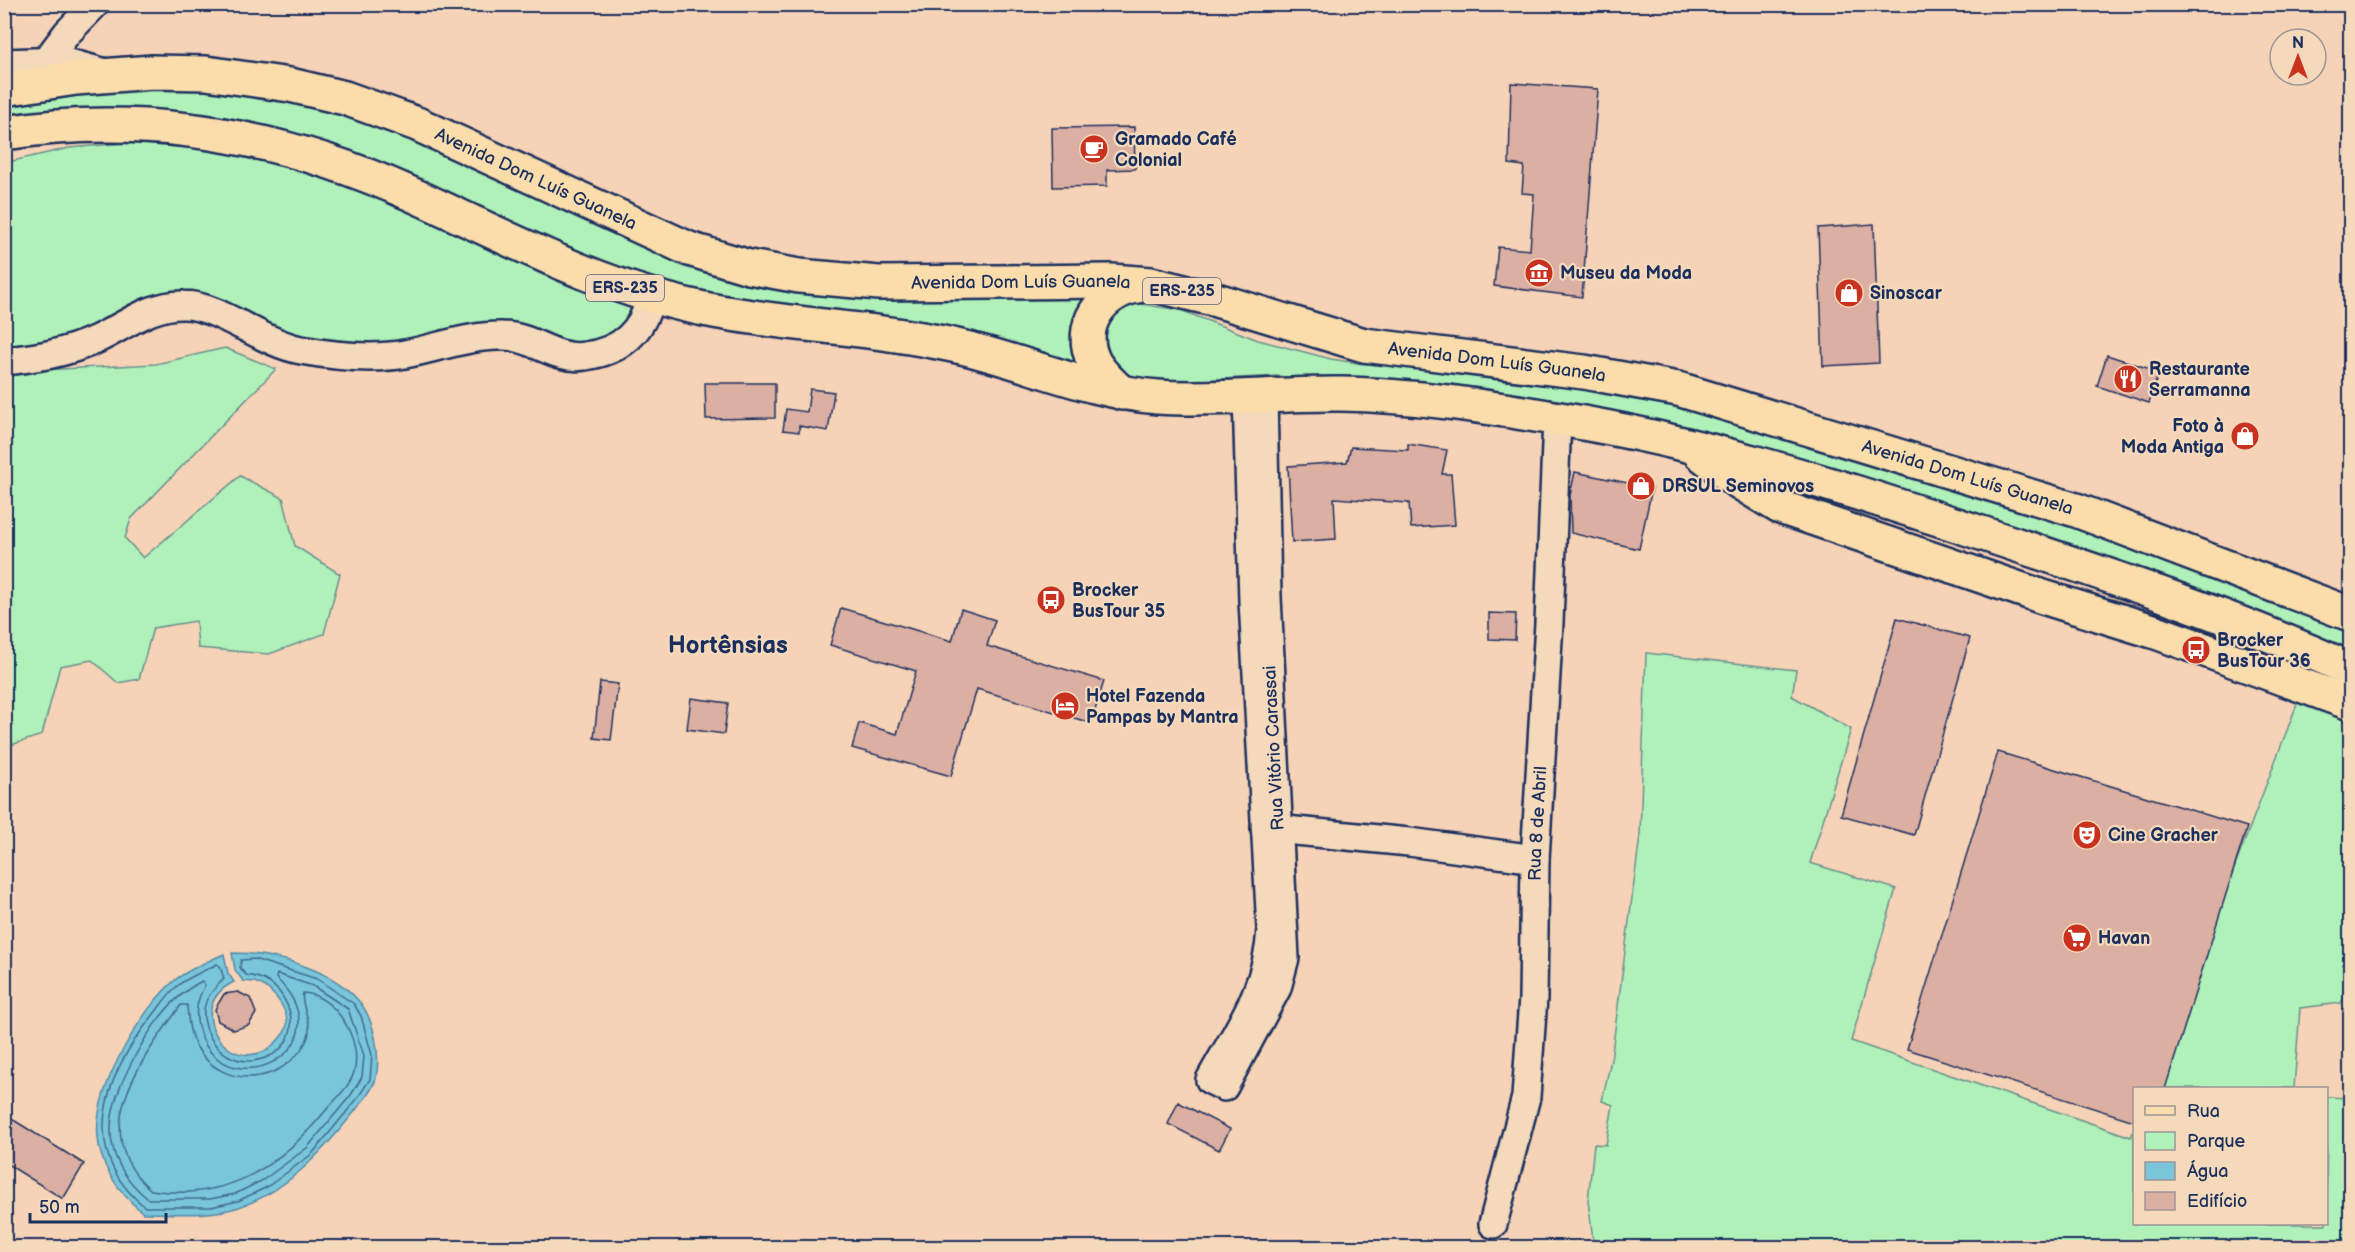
<svg xmlns="http://www.w3.org/2000/svg" width="2355" height="1252" viewBox="0 0 2355 1252" font-family="'Balsamiq Sans',sans-serif">
<rect width="100%" height="100%" fill="#f6d3b7"/>
<filter id="ink" filterUnits="userSpaceOnUse"><feTurbulence type="fractalNoise" baseFrequency=".0167" numOctaves="2"/><feDisplacementMap in="SourceGraphic" scale="12" xChannelSelector="R" yChannelSelector="G"/><feConvolveMatrix kernelMatrix="1 2 1 2 8 2 1 2 1" color-interpolation-filters="sRGB"/></filter>
<g filter="url(#ink)">
<path fill="#b0f1ba" stroke="#66908c" stroke-width="1.5" d="M118,85L255,90L378,122L673,257L1095,296L1085,375L657,286L360,159L5,121V102Z
M127,143C150,144 173,145 196,148C266,157 336,180 402,208C479,240 551,287 632,307L630,325L615,335L575,349L305,346L209,302L54,349L5,354L4,163L69,148Z
M1133,303L1180,310L1258,340L1331,359L1363,364L1475,369L1664,400L2068,521L2350,627V650L2303,631L1483,398L1276,376L1184,381L1126,378L1116,372L1101,340L1109,316Z
M225,348L276,369L131,519L125,538L143,558L240,476L283,498L295,546L340,574L324,634L269,654L198,648L196,621L153,628L139,679L118,683L92,660L60,666L42,735L5,747V372L156,364Z
M1646,653L1796,670L1792,696L1851,729L1810,863L1896,889L1851,1041L2131,1137L2134,1130V1224H2326L2327,1097L2350,1098V1247H1594L1588,1201L1594,1144L1606,1145L1613,1105L1602,1101L1611,1060L1640,836Z
M2299,699L2331,707L2350,722V985L2341,1003L2300,1008L2294,1088H2150Z"/>
<path fill="#79c5d9" stroke="#5389a8" stroke-width="1.5" d="M232,953C273,953 330,968 358,1000C374,1018 381,1054 376,1078C373,1091 359,1105 351,1116C321,1153 286,1192 239,1207C209,1217 174,1213 143,1213C82,1161 89,1110 125,1046C138,1023 155,997 175,980C189,969 208,961 224,954L228,973L234,982C175,1010 240,1093 283,1034C296,1018 274,988 257,983C253,981 247,982 243,981L235,970Z"/>
<g fill="none" stroke-linecap="round" stroke-linejoin="round">
<path stroke="#416b8f" stroke-width="1.5" d="M254,959L317,979L354,1004L361,1016L372,1055L370,1079L357,1099L312,1154L267,1187L238,1201L211,1207H145C77,1152 104,1076 151,1018C161,1006 168,992 181,983C192,976 206,970 217,964L220,966L224,979C209,993 199,1005 206,1027C227,1090 317,1056 284,999C276,984 262,977 246,975L240,968L241,960Z
M277,974L313,986L348,1009L364,1056L362,1077L351,1095L307,1148L263,1180L235,1194L210,1199H148C91,1152 109,1102 140,1047C155,1021 174,995 202,981L205,985C196,1001 194,1015 200,1033C227,1109 349,1049 276,978Z
M303,993C336,995 363,1041 354,1072C350,1086 336,1099 327,1109C281,1166 227,1202 151,1190C83,1132 143,1058 181,1005H187C188,1019 189,1034 196,1046C222,1091 282,1085 306,1042C316,1023 299,1007 303,993Z"/>
</g>
<path fill="#dcafa3" stroke="#1b2f5e" stroke-width="1.5" d="M1511,83L1598,89L1582,297L1494,286L1498,247L1530,250L1534,194L1522,193L1524,166L1509,164Z
M1134,127L1135,169L1107,170V186L1053,187L1052,128Z
M1874,224L1879,363L1823,366L1818,228Z
M2107,355L2159,372L2149,403L2097,386Z
M705,383H775V418L706,419Z
M810,389L834,392L828,431L799,426V432L783,430L786,409L807,412Z
M1408,444L1447,450L1442,474H1451L1455,525L1411,528L1409,503L1334,498L1336,539L1292,542L1288,466L1347,462L1351,447L1408,450Z
M1575,472L1652,488L1639,549L1571,533L1570,495Z
M841,608L952,641L961,609L995,620L987,646L1104,681L1091,723L977,689L951,776L852,748L859,723L897,734L916,671L830,645Z
M1489,613L1516,614L1515,640L1489,639Z
M1897,618L1970,638L1914,835L1841,815Z
M600,682L618,684L611,740L594,738Z
M691,698L728,703L724,734L687,729Z
M1998,752L2247,827L2165,1089H2134V1121L1907,1049Z
M238,992L250,998L256,1013L249,1025L234,1030L218,1021L215,1009L224,994Z
M1178,1102L1230,1129L1219,1150L1168,1124Z
M4,1114L84,1164L63,1199L4,1162Z"/>
<g fill="none" stroke-linecap="round" stroke-linejoin="round">
<g stroke="#1b2f5e" stroke-width="32">
<g id="minor">
<path d="M46,61L67,33L95,4"/>
<path d="M4,63L62,61L102,72"/>
<path d="M4,361C36,358 67,353 97,339C125,326 151,304 184,305C218,305 262,343 301,350C334,356 372,360 405,354C437,348 471,335 503,336C533,336 555,361 585,356C622,351 642,332 651,297"/>
<path d="M1247,396L1253,601L1271,929C1268,989 1238,1029 1210,1080L1224,1087L1277,988L1285,958L1267,597L1263,395"/>
<path d="M1265,828L1409,842L1535,859"/>
<path id="s1" d="M1493,1224L1526,1097L1533,998L1535,859L1549,623L1557,418"/>
</g>
</g>
<g stroke="#1b2f5e" stroke-width="38">
<g id="major">
<path id="s2" d="M4,89L76,78L152,72L206,73L290,85L345,98L417,124L689,249L749,267L799,276L879,283L1111,281L1151,284L1213,299L1364,345L1584,372L1678,389L2076,510L2350,614"/>
<path d="M4,133C144,111 280,135 409,193C505,236 599,288 704,309C787,326 874,327 957,346C1024,361 1089,392 1158,397C1219,401 1281,393 1341,394C1414,395 1488,407 1560,419C1701,442 1836,485 1972,530C2099,572 2228,614 2350,669"/>
<path d="M1122,393C1112,384 1101,374 1094,362C1076,326 1102,291 1138,286"/>
<path d="M1700,453L1731,477L1780,507L2043,597L2156,632L2350,703"/>
</g>
</g>
<use href="#minor" stroke="#f4d9bb" stroke-width="27"/>
<use href="#major" stroke="#faddab" stroke-width="33"/>
</g>
</g>
<defs>
<g id="cafe-disc" transform="scale(1.5)"><circle r="9.5" fill="#c8321e" stroke="#f4d9bb"/><path d="M-5.5-4.5H6V0H3Q3 3.5 0 3.5H-2.5Q-5.5 3.5-5.5 0ZM3-3.2v2h1.7v-2ZM-6 4.5H4V6H-6Z" fill="#fff"/></g>
<g id="museum-disc" transform="scale(1.5)"><circle r="9.5" fill="#c8321e" stroke="#f4d9bb"/><path d="M0-6L6-3V-2H-6V-3ZM-5-1h2V3h-2ZM-1-1h2V3h-2ZM3-1h2V3H3ZM-6 4H6V6H-6Z" fill="#fff"/></g>
<g id="shop-disc" transform="scale(1.5)"><circle r="9.5" fill="#c8321e" stroke="#f4d9bb"/><path d="M-5-2.5h2.3a2.7 3.5 0 0 1 5.4 0H5L5.5 6h-11ZM-1.5-2.5h3a1.5 2.3 0 0 0-3 0Z" fill="#fff"/></g>
<g id="restaurant-disc" transform="scale(1.5)"><circle r="9.5" fill="#c8321e" stroke="#f4d9bb"/><path d="M-5-6h1v4h1v-4h1v4h1v-4h1v5L-1.5 .5V6h-2V.5L-5-1ZM5-6V6H3V1.5H1.5Q1.5-4 5-6Z" fill="#fff"/></g>
<g id="bus-disc" transform="scale(1.5)"><circle r="9.5" fill="#c8321e" stroke="#f4d9bb"/><path d="M-5-6H5V4H4V6H2V4H-2V6H-4V4H-5ZM-3.5-4V0h7V-4ZM-3.5 1.2v1.5H-2V1.2ZM2 1.2v1.5H3.5V1.2Z" fill="#fff"/></g>
<g id="hotel-disc" transform="scale(1.5)"><circle r="9.5" fill="#c8321e" stroke="#f4d9bb"/><path d="M-6-4.5h1.5V1H6V5H4.5V3h-9V5H-6ZM-4 0a1.8 1.8 0 1 1 3.6 0ZM.5 0V-2.5h3Q6-2.5 6 0Z" fill="#fff"/></g>
<g id="theatre-disc" transform="scale(1.5)"><circle r="9.5" fill="#c8321e" stroke="#f4d9bb"/><path d="M-5-5.5Q0-4 5-5.5V0Q5 5 0 6Q-5 5-5 0ZM-3.3-2.5H-1v1.5H-3.3ZM1-2.5H3.3v1.5H1ZM-2.8 1Q0 5.5 2.8 1Z" fill="#fff"/></g>
<g id="supermarket-disc" transform="scale(1.5)"><circle r="9.5" fill="#c8321e" stroke="#f4d9bb"/><path d="M-6-5.5h2.5l.6 2H6L4.5 2H-2.5L-4.4-4H-6ZM-1.5 3.2a1.3 1.3 0 1 0 .1 0ZM3 3.2a1.3 1.3 0 1 0 .1 0Z" fill="#fff"/></g>
</defs>
<g fill-rule="evenodd">
<use href="#cafe-disc" x="1094" y="149"/>
<use href="#museum-disc" x="1539" y="273"/>
<use href="#shop-disc" x="1849" y="293"/>
<use href="#restaurant-disc" x="2128" y="379"/>
<use href="#shop-disc" x="2245" y="436"/>
<use href="#shop-disc" x="1641" y="486"/>
<use href="#bus-disc" x="1051" y="600"/>
<use href="#bus-disc" x="2196" y="650"/>
<use href="#hotel-disc" x="1065" y="706"/>
<use href="#theatre-disc" x="2087" y="835"/>
<use href="#supermarket-disc" x="2077" y="938"/>
</g>
<g text-anchor="middle" dominant-baseline="central" stroke-width="4.5" stroke-linejoin="round" paint-order="stroke">
<g fill="#f4d9bb" stroke="#5c627a" stroke-width="1.5">
<rect x="586" y="275" width="78" height="26" rx="4.5"/>
<rect x="1143" y="278" width="78" height="26" rx="4.5"/>
</g>
<g font-size="16" font-weight="bold" fill="#1b2f5e">
<text x="625" y="288">ERS-235</text>
<text x="1182" y="291">ERS-235</text>
</g>
<g font-size="18" font-weight="bold" fill="#1b2f5e" stroke="#f4d9bb" text-anchor="start">
<text x="1115" y="139">Gramado Café<tspan x="1115" dy="21">Colonial</tspan></text>
<text x="1560" y="273">Museu da Moda</text>
<text x="1870" y="293">Sinoscar</text>
<text x="2149" y="369">Restaurante<tspan x="2149" dy="21">Serramanna</tspan></text>
<text x="2224" y="426" text-anchor="end">Foto à<tspan x="2224" dy="21">Moda Antiga</tspan></text>
<text x="1662" y="486">DRSUL Seminovos</text>
<text x="1072" y="590">Brocker<tspan x="1072" dy="21">BusTour 35</tspan></text>
<text x="2217" y="640">Brocker<tspan x="2217" dy="21">BusTour 36</tspan></text>
<text x="1086" y="696">Hotel Fazenda<tspan x="1086" dy="21">Pampas by Mantra</tspan></text>
<text x="2108" y="835">Cine Gracher</text>
<text x="2098" y="938">Havan</text>
</g>
<g font-size="18" fill="#1b2f5e" stroke="#f4d9bb">
<text stroke="none"><textPath href="#s2" startOffset="552">Avenida Dom Luís Guanela</textPath></text>
<text stroke="none"><textPath href="#s2" startOffset="1056">Avenida Dom Luís Guanela</textPath></text>
<text stroke="none"><textPath href="#s2" startOffset="1542">Avenida Dom Luís Guanela</textPath></text>
<text stroke="none"><textPath href="#s2" startOffset="2028">Avenida Dom Luís Guanela</textPath></text>
<text transform="translate(1274 748) rotate(-93)">Rua Vitório Carassai</text>
<text stroke="none"><textPath href="#s1" startOffset="405">Rua 8 de Abril</textPath></text>
</g>
<g font-size="24" font-weight="bold" fill="#1b2f5e" stroke="#f4d9bb">
<text x="728" y="645">Hortênsias</text>
</g>
</g>
<rect width="2355" height="1252" fill="none" stroke="#f4d9bb" stroke-width="24"/>
<rect x="12" y="12" width="2331" height="1228" fill="none" stroke="#1b2f5e" stroke-width="2" filter="url(#ink)"/>
<rect x="2133" y="1087" width="195" height="138" fill="#f4d9bb" stroke="#9d9596" stroke-width="1.5"/>
<rect x="2145" y="1106" width="30" height="9" fill="#faddab" stroke="#9d9596" stroke-width="1.5"/>
<text x="2187" y="1117" font-size="18" fill="#1b2f5e">Rua</text>
<rect x="2145" y="1132" width="30" height="18" fill="#b0f1ba" stroke="#9d9596" stroke-width="1.5"/>
<text x="2187" y="1147" font-size="18" fill="#1b2f5e">Parque</text>
<rect x="2145" y="1162" width="30" height="18" fill="#79c5d9" stroke="#9d9596" stroke-width="1.5"/>
<text x="2187" y="1177" font-size="18" fill="#1b2f5e">Água</text>
<rect x="2145" y="1192" width="30" height="18" fill="#dcafa3" stroke="#9d9596" stroke-width="1.5"/>
<text x="2187" y="1207" font-size="18" fill="#1b2f5e">Edifício</text>
<g transform="translate(2298 57)"><circle r="28" fill="#f4d9bb" stroke="#9d9596" stroke-width="1.5"/>
<path d="M0-4.5L10 22L0 15L-10 22Z" fill="#c8321e"/>
<text y="-9" font-size="16" font-weight="bold" text-anchor="middle" fill="#1b2f5e">N</text>
</g>
<path d="M30 1213v9h136v-9" fill="none" stroke="#1b2f5e" stroke-width="3"/>
<text x="39" y="1213" font-size="18" fill="#1b2f5e" stroke="#f4d9bb" stroke-width="4.5" paint-order="stroke">50 m</text>
</svg>
